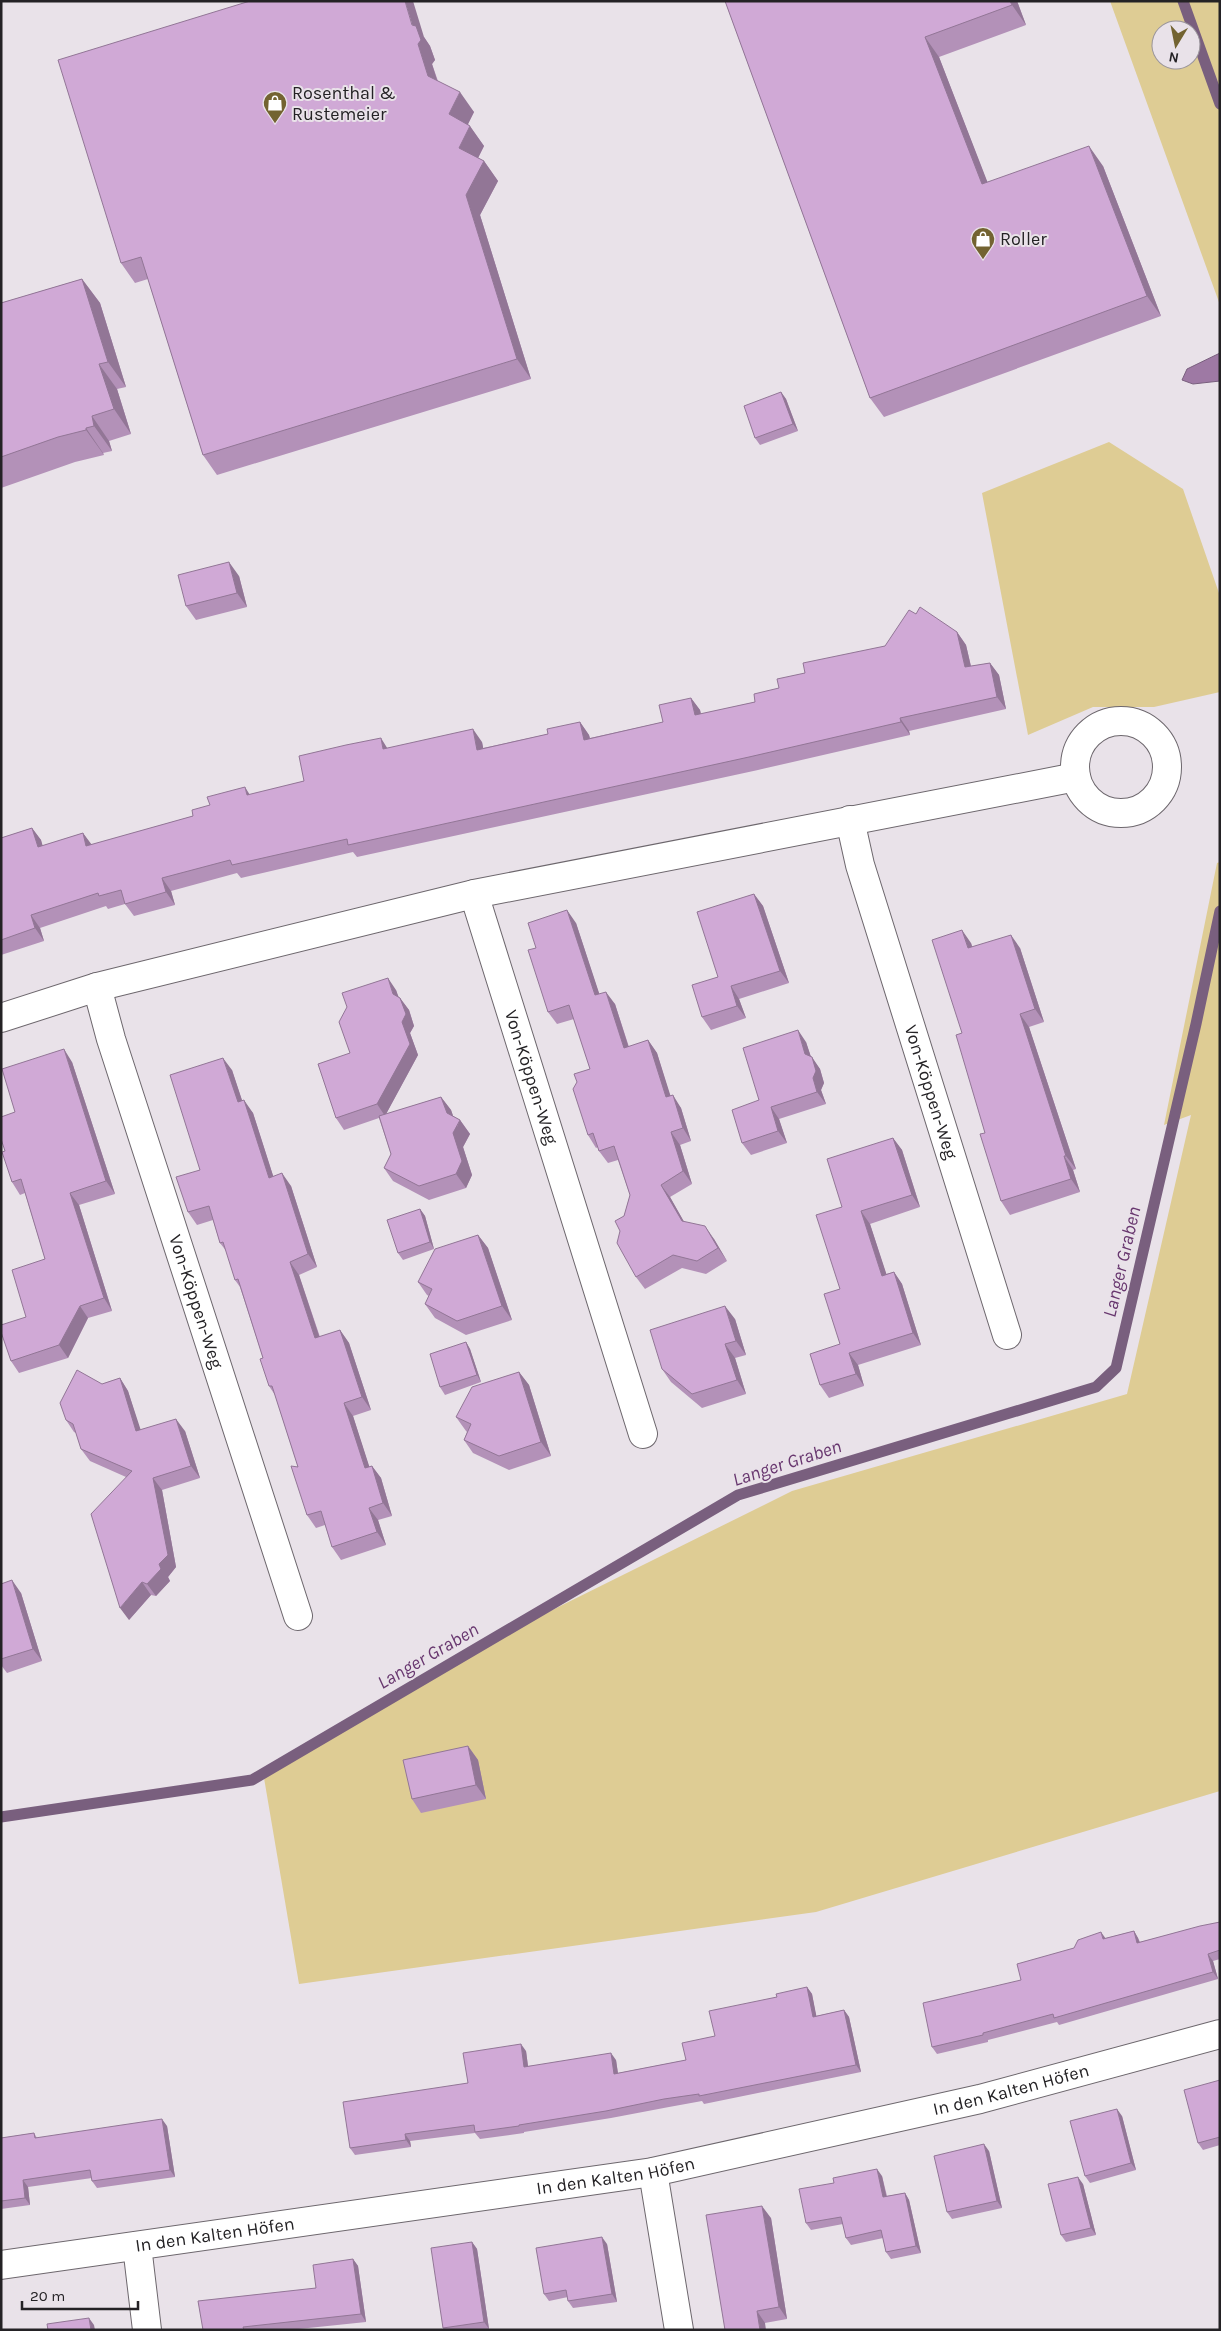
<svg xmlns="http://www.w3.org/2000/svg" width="1221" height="2331" viewBox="0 0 1221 2331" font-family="Karla,sans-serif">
<rect width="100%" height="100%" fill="#e9e2e9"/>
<path fill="#decc94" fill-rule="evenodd" d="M1110,1H1220V305ZM1161,30H1191V60H1161Z
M1109,442L1183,489L1220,596V692L1154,707H1093L1028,735L982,493Z
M1220,862V1791L816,1912L299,1984L263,1772L480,1646L792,1491L1127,1394L1191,1115L1164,1125L1217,863Z"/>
<path fill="#9e79a4" stroke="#795f7e" d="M1220,353V381L1193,384L1182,380L1187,369Z"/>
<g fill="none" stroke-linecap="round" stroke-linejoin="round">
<path stroke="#795f7e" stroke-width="11" d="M1183,1L1220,104
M1,1817L252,1780L738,1495L1096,1387L1116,1368L1196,1024L1220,911"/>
<g stroke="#6d676d" stroke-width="30">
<g id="street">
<circle cx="1121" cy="767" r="46"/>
<path id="s1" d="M850,820L860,865L1007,1335"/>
<path id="s2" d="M474,894L643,1434"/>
<path id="s3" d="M97,987L111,1039L298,1616"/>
<path d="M1,1018L97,987L474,894L1076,777"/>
<path d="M653,2172L679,2330"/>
<path d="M137,2246L147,2330"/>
<path id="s4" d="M1,2265L653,2172L980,2099L1220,2034"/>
</g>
</g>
<use href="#street" stroke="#fff" stroke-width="28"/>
</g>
<path fill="#b391b8" d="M725,1H1017L1026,25L939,57L987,182L1103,166L1161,316L884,417L870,398Z
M424,37L430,46L435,60L432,64L438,81L474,112L468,124L484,146L478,158L484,161L498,181L480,215L531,379L217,475L203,455L148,279L135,283L121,263Z
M82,279L100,303L126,387L117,389L131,434L109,441L112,451L103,453L104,455L75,462L1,488V303Z
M781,392L786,399L798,431L760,445L755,438Z
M239,576L247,607L196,620L186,606Z
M916,614L957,632L966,645L971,666L990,663L999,675L1006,709L909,731L910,735L758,770L357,857L353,852L241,878L237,873L171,891L175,905L134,916L125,904L108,909L106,906L40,928L44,941L1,955V838L32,828L41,840L42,846L83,833L91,845L193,816L250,795L304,781L387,748L482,742L483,748L548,734L580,722L589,735L590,738L663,722L691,698L700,710L701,714L755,702L805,673L885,646Z
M754,894L763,906L789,983L739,999L746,1018L711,1030L702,1017L718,977Z
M576,923L599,994L615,1004L629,1047L648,1040L657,1053L670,1096L681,1108L691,1141L680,1145L692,1184L670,1197L684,1222L714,1239L727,1261L706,1274L682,1268L645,1289L636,1277L624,1216L630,1195L618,1160L608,1163L599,1151L598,1147L596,1148L588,1135L590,1069L574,1019L557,1024L548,1012L536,948Z
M971,943L972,947L1020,948L1044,1022L1029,1027L1076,1169L1073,1170L1080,1192L1010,1215L1001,1201L962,1033Z
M396,990L398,997L400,998L409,1010L414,1026L410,1033L418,1055L386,1114L441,1097L451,1110L453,1116L460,1120L470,1134L463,1147L472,1175L466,1188L429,1200L393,1181L384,1168L391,1154L379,1118L344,1130L336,1118L350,1053Z
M806,1042L811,1057L820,1069L824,1083L821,1090L826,1104L779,1119L787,1143L751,1155L742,1143L759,1100Z
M72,1062L115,1194L79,1205L112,1311L88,1318L68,1358L19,1373L11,1361L26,1317L45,1259L25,1193L20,1195L12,1182L5,1151L15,1112Z
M232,1070L242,1101L253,1113L273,1176L291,1186L317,1267L299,1275L320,1337L340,1330L349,1343L371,1410L353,1416L369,1467L372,1466L381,1478L392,1516L378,1520L386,1545L341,1560L332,1547L325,1525L316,1528L307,1515L298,1467L275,1395L269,1386L263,1358L240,1287L235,1280L227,1252L220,1243L213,1220L197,1225L188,1212L200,1170Z
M893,1138L902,1150L920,1207L870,1224L886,1274L894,1272L902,1284L921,1345L858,1365L864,1386L829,1398L820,1385L840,1344L842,1207Z
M420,1209L425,1216L434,1249L403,1260L398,1253Z
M478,1235L488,1248L512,1320L466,1335L435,1318L425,1304L429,1296L427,1295L418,1282Z
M735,1319L746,1355L735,1358L746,1394L702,1408L671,1382L662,1369Z
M466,1342L470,1349L481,1382L445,1395L440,1387Z
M519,1372L529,1385L551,1456L509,1470L473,1453L464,1440L467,1432L466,1431L456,1417Z
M120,1378L128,1391L140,1430L185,1431L200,1478L162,1490L176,1567L168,1577L170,1581L156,1596L151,1595L129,1620L126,1477L90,1461L81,1449L76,1433L74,1432L66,1420L102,1384Z
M1,1584L21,1593L42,1661L7,1673L1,1665Z
M468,1746L478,1760L486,1799L421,1813L412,1799Z
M1220,1922V1959L1213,1961L1218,1979L1059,2025L1057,2022L988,2040V2042L937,2054L932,2047L1021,1980L1106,1938L1134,1931L1138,1938L1140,1942Z
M807,1987L812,1994L816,2016L844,2010L849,2017L861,2072L704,2104L702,2101L669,2107L611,2118L524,2132V2133L480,2139L475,2133L410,2141L411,2147L355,2155L350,2148L526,2051L528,2066L616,2060L618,2073L686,2060L715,2036L777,1997Z
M1220,2080V2145L1203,2150L1198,2143Z
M1122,2116L1136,2170L1090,2183L1085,2176Z
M167,2126L175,2177L97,2188L92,2181V2178L28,2187L30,2205L1,2209V2138L34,2133L37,2138Z
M989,2151L1002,2208L952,2219L947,2212Z
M882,2176L887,2196L905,2193L909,2200L921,2253L891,2259L886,2252L883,2238L851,2245L846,2238L843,2224L811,2230L806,2223Z
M1083,2184L1096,2235L1066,2242L1061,2235Z
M771,2218L787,2319L725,2330Z
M472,2242L477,2249L489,2329L482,2330H444L443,2328Z
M607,2244L617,2302L573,2308L568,2301V2297L549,2301L544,2294Z
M353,2259L358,2266L366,2322L289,2330H203L316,2288Z"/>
<path fill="#927696" d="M405,1H413L424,37L430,46L435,60L432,64L442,96L428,76Z
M1010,1H1017L1026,25L1012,5Z
M925,37L939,57L996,204L982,184Z
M460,92L474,112L463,134L449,114Z
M470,126L484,146L473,168L459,148Z
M1089,146L1103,166L1161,316L1147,296Z
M484,161L498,181L480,215L531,379L517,359L466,195Z
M82,279L100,303L126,387L108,362Z
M99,364L117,389L131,434L114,409Z
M781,392L786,399L798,431L793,424Z
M92,416L109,441L112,451L94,426Z
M86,428L103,453L104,455L86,430Z
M229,562L239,576L247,607L237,593Z
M957,632L966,645L974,680L965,667Z
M990,663L999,675L1006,709L997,697Z
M691,698L700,710L704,728L695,715Z
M900,718L909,731L910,735L901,722Z
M580,722L589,735L593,752L584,740Z
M473,729L482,742L486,762L477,750Z
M381,738L389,751L383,749Z
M245,787L253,800L247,795Z
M32,828L41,840L47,860L38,847Z
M83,833L92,845L86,846Z
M162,878L171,891L175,905L166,892Z
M754,894L763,906L789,983L780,971Z
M567,910L576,923L604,1008L595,995Z
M31,915L40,928L44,941L35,928Z
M962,930L971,943L977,962L968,948Z
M1011,935L1020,948L1044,1022L1035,1009Z
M388,978L396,990L402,1006L393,994Z
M731,986L739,999L746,1018L737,1006Z
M606,992L615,1004L633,1061L624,1048Z
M400,998L409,1010L414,1026L410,1033L418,1055L385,1116L377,1104L402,1022Z
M1020,1014L1029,1027L1076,1169L1066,1156Z
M798,1030L806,1042L814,1066L805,1054Z
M648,1040L657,1053L675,1110L666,1097Z
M64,1049L72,1062L115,1194L106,1181Z
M812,1057L820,1069L824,1083L821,1090L826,1104L817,1092L813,1078Z
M223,1058L232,1070L247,1115L238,1102Z
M673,1095L681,1108L691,1141L683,1128Z
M441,1097L451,1110L457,1127L460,1120L470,1134L463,1147L472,1175L466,1188L456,1174L447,1113Z
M244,1100L253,1113L278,1191L269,1178Z
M771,1107L779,1119L787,1143L778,1131Z
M671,1132L680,1145L692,1184L683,1171Z
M893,1138L902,1150L920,1207L912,1195Z
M1064,1156L1073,1170L1080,1192L1071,1179Z
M282,1173L291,1186L317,1267L308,1254Z
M661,1185L670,1197L691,1234L682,1221Z
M70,1193L79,1205L112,1311L104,1298Z
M420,1209L425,1216L434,1249L430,1242Z
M861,1211L870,1224L891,1288L882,1276Z
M705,1226L714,1239L727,1261L718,1248Z
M478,1235L488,1248L512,1320L502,1306Z
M290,1262L299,1275L324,1351L315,1338Z
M894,1272L902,1284L921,1345L913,1333Z
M80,1306L88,1318L68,1358L59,1345Z
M725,1306L735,1319L746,1355L736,1341Z
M340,1330L349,1343L371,1410L362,1397Z
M466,1342L470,1349L481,1382L477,1375Z
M725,1344L735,1358L746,1394L737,1380Z
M849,1353L858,1365L864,1386L856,1374Z
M519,1372L529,1385L551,1456L541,1442Z
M120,1378L128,1391L145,1443L136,1431Z
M344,1403L353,1416L374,1481L365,1468Z
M176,1419L185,1431L200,1478L191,1466Z
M372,1466L381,1478L392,1516L383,1503Z
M153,1478L162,1490L176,1567L168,1577L170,1581L156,1596L147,1584Z
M369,1508L378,1520L386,1545L377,1532Z
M12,1580L21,1593L42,1661L33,1649Z
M142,1582L151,1595L129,1620L120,1608Z
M468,1746L478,1760L486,1799L476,1785Z
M1134,1931L1138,1938L1142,1950L1137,1943Z
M1101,1932L1106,1939H1103Z
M1208,1954L1213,1961L1218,1979L1213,1972Z
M807,1987L812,1994L818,2024L813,2017Z
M844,2010L849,2017L861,2072L856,2065Z
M521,2044L526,2051L529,2074L524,2067Z
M611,2053L616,2060L619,2081L614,2074Z
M1117,2109L1122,2116L1136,2170L1131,2163Z
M162,2119L167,2126L175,2177L170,2170Z
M405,2134L410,2141L411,2147L406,2140Z
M984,2144L989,2151L1002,2208L997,2201Z
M877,2169L882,2176L888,2204L883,2197Z
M1078,2177L1083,2184L1096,2235L1091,2228Z
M23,2180L28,2187L30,2205L25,2198Z
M905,2193L909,2200L921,2253L916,2246Z
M762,2206L771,2218L787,2319L779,2307Z
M602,2237L607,2244L617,2302L612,2294Z
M472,2242L477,2249L489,2329L484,2322Z
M353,2259L358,2266L366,2322L361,2314Z
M757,2311L765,2323L766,2330H760Z
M89,2318L94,2325L95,2330H91Z"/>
<path fill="#d0a9d6" stroke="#927696" d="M250,1H405L412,25L416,26L421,40L418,44L428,76L460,92L449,114L470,126L459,148L484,161L466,195L517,359L203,455L141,257L121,263L58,60Z
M725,1H1010L1012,5L925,37L982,184L1089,146L1147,296L870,398Z
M82,279L108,362L99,364L114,409L92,416L94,426L86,428V430L58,437L1,457V303Z
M781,392L793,424L755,438L744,406Z
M229,562L237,593L186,606L178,575Z
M920,607L957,632L965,667L990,663L997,697L900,718L901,722L749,757L348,845L347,839L232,865L230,860L162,878L166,892L125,904L121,890L99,896L98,893L31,915L35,928L1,940V838L32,828L38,847L83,833L86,846L193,816L192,810L210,805L207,797L245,787L247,795L304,781L299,756L346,745L381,738L383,749L473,729L477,750L548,734L547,729L580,722L584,740L663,722L659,705L691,698L695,715L755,702L754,694L779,688L777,679L805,673L803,663L885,646L909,610L916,614Z
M754,894L780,971L731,986L737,1006L702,1017L692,985L718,977L697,912Z
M567,910L595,995L606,992L624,1048L648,1040L666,1097L673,1095L683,1128L671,1132L683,1171L661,1185L682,1221L705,1226L718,1248L697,1261L673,1255L636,1277L617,1243L620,1231L615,1221L624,1216L630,1195L614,1146L599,1151L593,1133L588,1135L573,1089L577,1082L574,1074L590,1069L569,1005L548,1012L528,950L536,948L528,923Z
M962,930L968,948L1011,935L1035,1009L1020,1014L1066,1156H1064L1071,1179L1001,1201L980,1134L985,1133L956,1035L962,1033L932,940Z
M388,978L393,994L400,998L406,1014L402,1022L410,1044L377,1104L336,1118L318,1064L350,1053L339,1022L347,1007L342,993Z
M798,1030L805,1054L812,1057L816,1071L813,1078L817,1092L771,1107L778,1131L742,1143L732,1110L759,1100L743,1048Z
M64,1049L106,1181L70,1193L104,1298L80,1306L59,1345L11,1361L1,1332V1325L26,1317L12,1270L45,1259L21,1179L12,1182L2,1152L5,1151L1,1139V1117L15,1112L2,1069Z
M223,1058L238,1102L244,1100L269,1178L282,1173L308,1254L290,1262L315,1338L340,1330L362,1397L344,1403L365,1468L372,1466L383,1503L369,1508L377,1532L332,1547L321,1511L307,1515L291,1466L298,1467L272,1386H269L260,1359L263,1358L238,1279L235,1280L223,1242L220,1243L209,1206L188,1212L176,1177L200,1170L170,1075Z
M441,1097L447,1113L460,1120L453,1133L462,1161L456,1174L419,1186L384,1168L391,1154L379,1116Z
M893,1138L912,1195L861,1211L882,1276L894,1272L913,1333L849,1353L856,1374L820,1385L810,1354L840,1344L824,1294L840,1289L816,1215L842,1207L827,1159Z
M420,1209L430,1242L398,1253L387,1220Z
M478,1235L502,1306L457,1321L425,1304L432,1289L418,1282L435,1249Z
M725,1306L736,1341L725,1344L737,1380L692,1394L662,1369L650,1330Z
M466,1342L477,1375L440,1387L430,1354Z
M77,1370L102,1384L120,1378L136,1431L176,1419L191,1466L153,1478L168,1555L159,1564L161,1569L147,1584L142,1582L120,1608L91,1514L132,1471L81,1449L73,1424L66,1420L60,1403Z
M519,1372L541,1442L499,1456L464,1440L471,1424L456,1417L472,1387Z
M12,1580L33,1649L1,1659V1584Z
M468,1746L476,1785L412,1799L403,1760Z
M1220,1922V1950L1208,1954L1213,1972L1054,2018L1053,2014L983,2033V2035L932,2047L923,2003L1021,1980L1017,1964L1074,1948L1078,1940L1101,1932L1103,1939L1134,1931L1137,1943L1200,1926Z
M807,1987L813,2017L844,2010L856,2065L699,2096V2094L664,2099L606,2111L519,2125V2126L475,2132L474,2125L405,2134L406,2140L350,2148L343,2102L468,2083L463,2053L521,2044L524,2067L611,2053L614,2074L686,2060L682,2043L715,2036L709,2011L777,1997L776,1994Z
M1220,2080V2137L1198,2143L1184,2090Z
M1117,2109L1131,2163L1085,2176L1070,2121Z
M162,2119L170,2170L92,2181L90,2170L23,2180L25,2198L1,2201V2138L34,2133L35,2138Z
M984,2144L997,2201L947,2212L934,2156Z
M877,2169L883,2197L905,2193L916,2246L886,2252L881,2230L846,2238L841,2217L806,2223L799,2189L834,2183L833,2178Z
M1078,2177L1091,2228L1061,2235L1048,2184Z
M762,2206L779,2307L757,2311L760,2330H725L706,2215Z
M602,2237L612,2294L568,2301L566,2290L544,2294L536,2248Z
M472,2242L484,2322L443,2328L431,2248Z
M353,2259L361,2314L243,2327L244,2330H203L198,2301L316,2288L313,2265Z
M89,2318L91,2330H48L47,2324Z"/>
<defs>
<g id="shop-pin" transform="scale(1.25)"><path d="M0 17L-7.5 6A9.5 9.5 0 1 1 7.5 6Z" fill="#736331" stroke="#e9e2e9"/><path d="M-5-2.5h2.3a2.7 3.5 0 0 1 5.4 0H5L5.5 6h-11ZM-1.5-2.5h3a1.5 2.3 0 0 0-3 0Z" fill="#fff"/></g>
</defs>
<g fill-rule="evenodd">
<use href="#shop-pin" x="275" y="103"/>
<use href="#shop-pin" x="983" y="239"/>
</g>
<g text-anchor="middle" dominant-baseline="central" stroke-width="4" stroke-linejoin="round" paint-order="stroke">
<g font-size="18" fill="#242225" stroke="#e9e2e9" text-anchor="start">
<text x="292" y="93">Rosenthal &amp;<tspan x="292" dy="21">Rustemeier</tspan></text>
<text x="1000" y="239">Roller</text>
</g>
<g font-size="18" fill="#242225" stroke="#e9e2e9">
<text stroke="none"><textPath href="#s2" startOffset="192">Von-Köppen-Weg</textPath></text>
<text stroke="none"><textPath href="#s1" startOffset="284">Von-Köppen-Weg</textPath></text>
<text stroke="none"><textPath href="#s3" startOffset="330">Von-Köppen-Weg</textPath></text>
<text stroke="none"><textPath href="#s4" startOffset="1026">In den Kalten Höfen</textPath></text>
<text stroke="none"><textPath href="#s4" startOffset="621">In den Kalten Höfen</textPath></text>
<text stroke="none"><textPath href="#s4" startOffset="216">In den Kalten Höfen</textPath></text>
</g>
<g font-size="19" font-style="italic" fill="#68376f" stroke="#e9e2e9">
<text transform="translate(1122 1262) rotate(-77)">Langer Graben</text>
<text transform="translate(787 1463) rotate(-18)">Langer Graben</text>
<text transform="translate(428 1656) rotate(-30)">Langer Graben</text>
</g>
</g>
<rect width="1221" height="2331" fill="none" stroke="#242225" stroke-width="5"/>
<g transform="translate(1176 45) rotate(190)"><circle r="24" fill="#e9e2e9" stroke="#9a959b"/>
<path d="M0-4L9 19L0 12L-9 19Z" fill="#736331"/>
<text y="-8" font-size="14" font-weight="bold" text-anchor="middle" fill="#242225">N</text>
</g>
<path d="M22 2301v8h116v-8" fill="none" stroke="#242225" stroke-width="2.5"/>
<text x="30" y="2301" font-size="15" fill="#242225" stroke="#e9e2e9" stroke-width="4" paint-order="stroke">20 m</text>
</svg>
